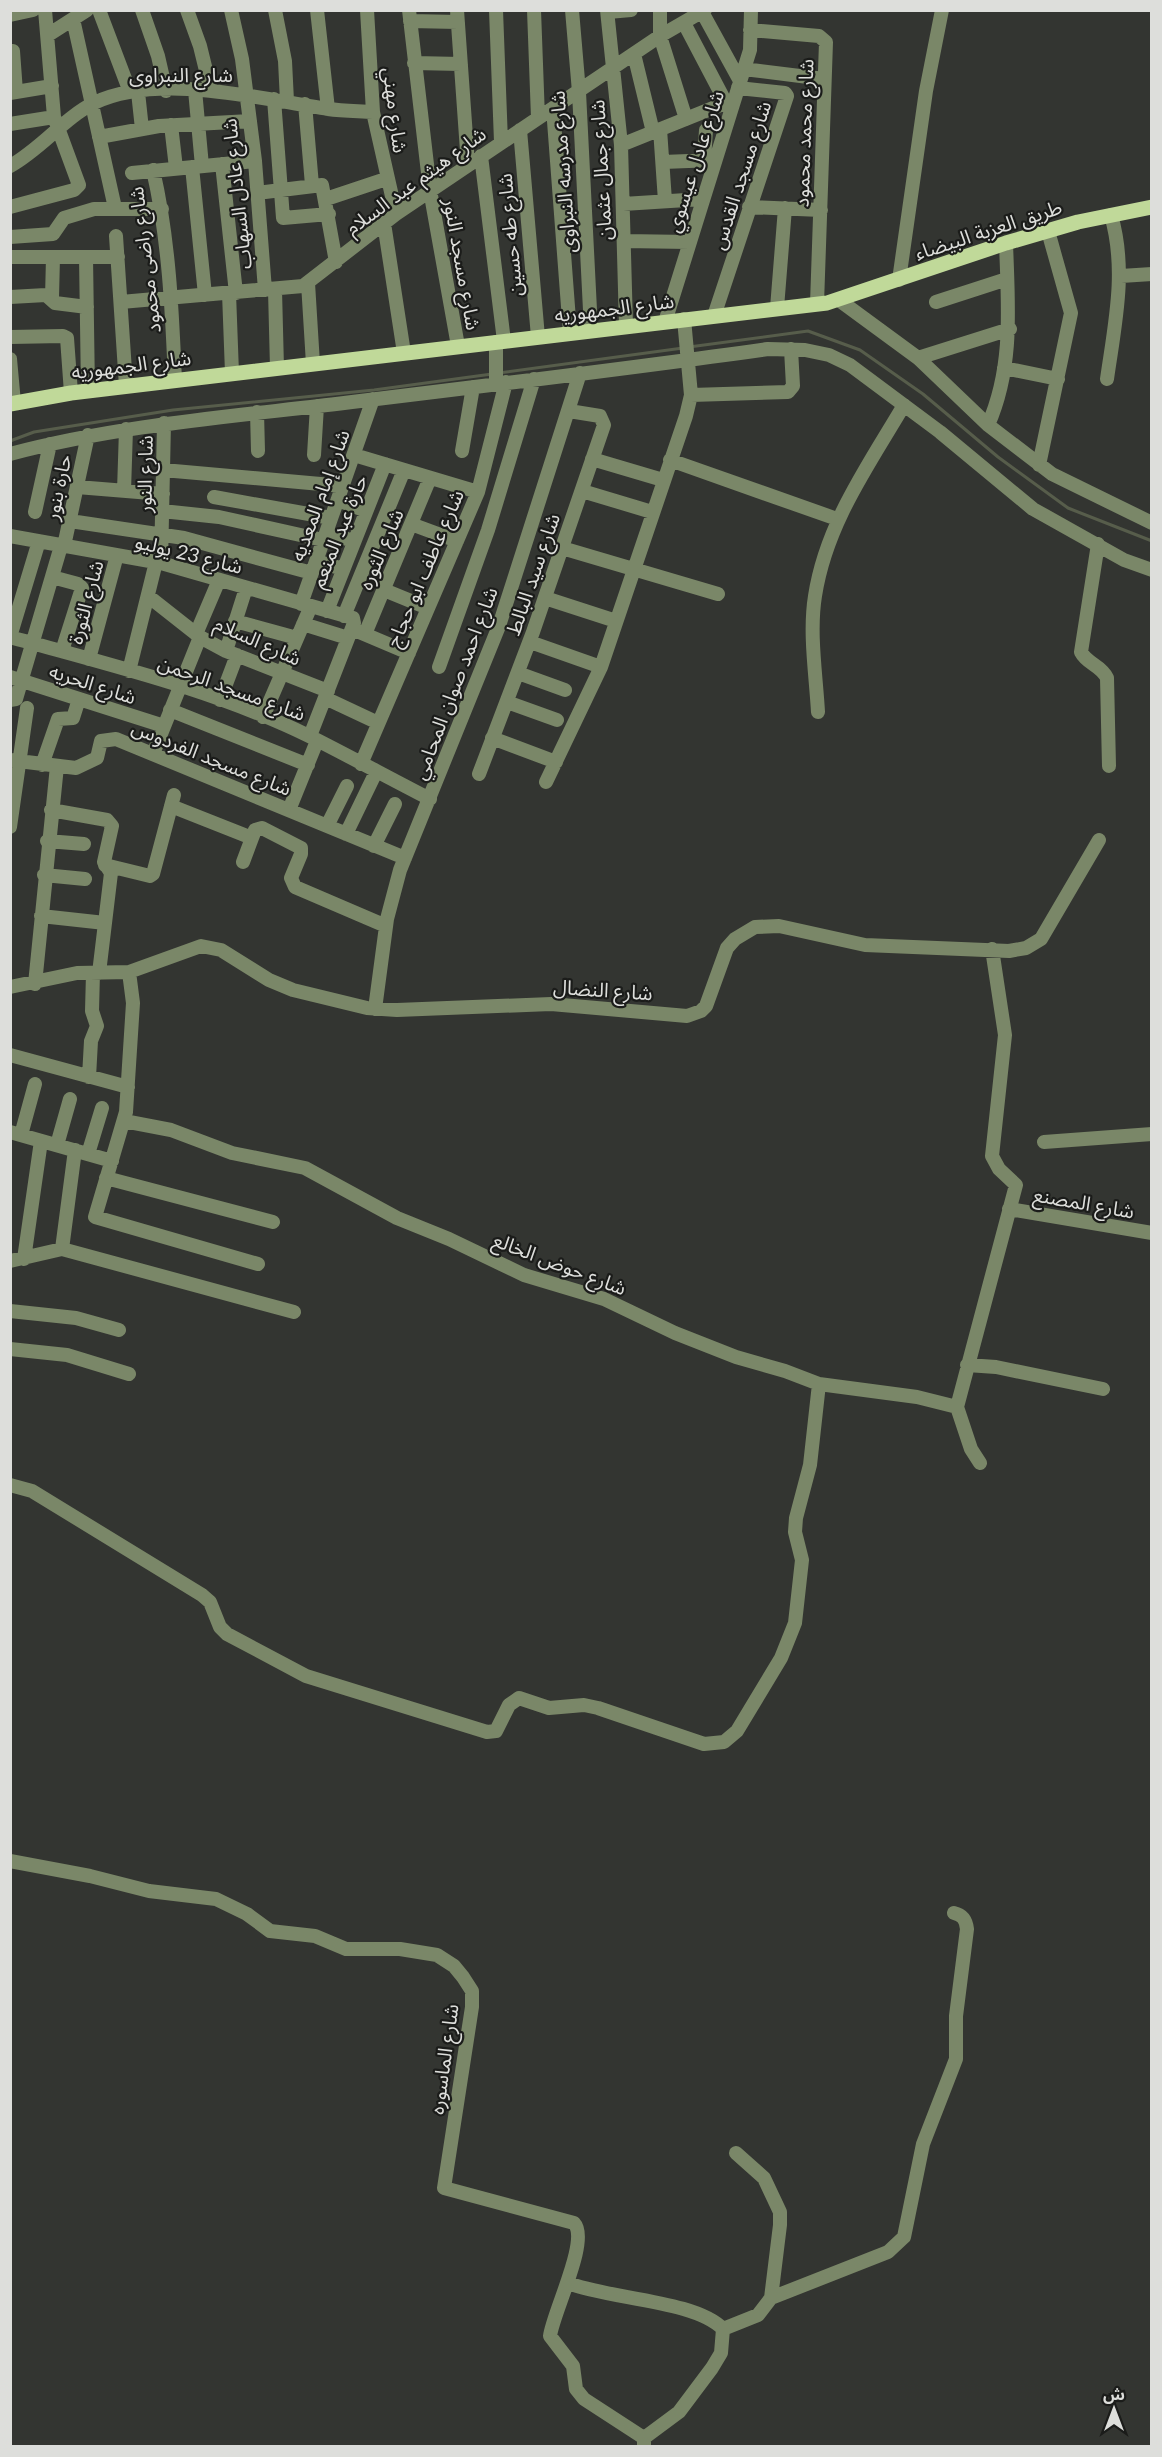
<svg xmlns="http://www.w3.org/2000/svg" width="1162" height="2457" viewBox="0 0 1162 2457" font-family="Lato,'Noto Sans Arabic',sans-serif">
<rect width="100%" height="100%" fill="#333531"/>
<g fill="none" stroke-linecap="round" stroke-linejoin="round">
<path stroke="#575d4b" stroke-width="3" d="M689,347L808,331L860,350L923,394L998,457L1068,508L1152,541
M499,373L683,348
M10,441L34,432L173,410L374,390L492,374"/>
<path stroke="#7a8768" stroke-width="14" d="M99,10L130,92
M142,10L158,56L166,91
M187,10L200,46L211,91
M231,10L242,59L255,161L265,290
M275,10L285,61L287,101
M317,10L328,109
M367,10L373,112L396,214
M409,10L430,190L458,346
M457,10L468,165
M496,10L501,142
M534,10L538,118
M572,10L579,92L591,330
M607,10L621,145L626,326
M660,10V36L686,119
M701,10L740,81
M608,12L631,10
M10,15L33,10
M73,19L115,208
M410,21L458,22
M684,23L726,103
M750,30L819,36L826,42L817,304
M48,35L87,10
M13,51L16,92
M634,54L653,132
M414,63L461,64
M744,69L824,79
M195,90L202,166
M138,92L142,129
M10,93L52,86
M274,99L283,218L329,214
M305,104L312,185
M553,108L570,333
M10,124L54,117
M171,125L176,168
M660,129L665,201
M520,130L538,337
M99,137L159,126L250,121
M621,145L733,100
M481,156L504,341
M704,161L706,130
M663,162L714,160
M222,164L236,293
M10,166C41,149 64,118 94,103C159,72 260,99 328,109C343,111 358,111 373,112
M192,167L205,295
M153,170C169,239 172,310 175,380
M132,173L255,161
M257,193L322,185L336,262
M326,199L386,179
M623,204L702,199
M10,207L74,190L79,185L54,117L45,10
M749,207L821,210
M384,223L404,353
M116,236L126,386
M10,237L53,234L64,218L94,209H162
M624,241L689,242
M10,257H118
M86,257L88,391
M1121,276L1152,274
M899,280L926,91L942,10
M308,283L313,364
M275,290L277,368
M229,293L232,373
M10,297L46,295L55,303L87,307
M52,298L53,257
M839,300L918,358L988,425L1052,474L1152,523
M121,302L303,286L396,214L660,36L705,10
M936,302L1007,279
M777,308L785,208
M714,316L787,96L785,93L738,88
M665,322L750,50L751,10
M10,337L63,336L67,338L71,393
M918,358L1010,329
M10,359L14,403
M1004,368L1058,379
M1107,379C1115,323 1127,270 1111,215
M496,384V342
M691,395L788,392L793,386L791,349
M257,412L258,451
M988,425C1014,366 1008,305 1006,243
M462,451L473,387
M10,454C112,427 215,418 319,406C468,388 619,370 768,349L805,350L829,355L850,365L940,432L1033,509L1124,560L1152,570
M314,455L317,406
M354,455L478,492
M592,459L663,480
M670,460L837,519
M1039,465L1071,313L1048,231
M163,470L343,486
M77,487L163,494
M124,491L126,429
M582,491L652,512
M214,497L331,518
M338,500L366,511
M162,511L219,517L323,540
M35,512L50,444
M70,521L184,538L312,573
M411,524L457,541
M326,533L354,541
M10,536L161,563L353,618L354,623L310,736
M39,541L10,637C110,665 215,690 309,736C349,756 389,778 430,799
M1098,544L1081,652C1087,664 1101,665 1107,678L1109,766
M64,546L88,435
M562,548L718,594
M316,561L343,569
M161,563L164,423
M52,577L78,584L82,588L62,651
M384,590L428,608
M148,596L200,637L226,651L328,691
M545,598L616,621
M301,604L373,399
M327,611L385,464
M344,616L404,470
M235,621L297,638
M303,624L348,638
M357,631L409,653
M196,634L219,580
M365,634L430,478
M530,642L601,667
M226,651L246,588
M89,659L117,555
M439,667L488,530L534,379
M129,671L156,562
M518,673L565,690
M10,677L164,726
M325,698L374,721
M10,700L16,699L61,546
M220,700L237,655
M507,702L557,720
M170,710L308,765
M818,712C816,675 809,633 815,596C826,524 868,466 904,405
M263,717L311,606
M492,738L556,762
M153,754L200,637
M10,760L76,768L97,758L101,741L116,739L405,858
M361,764L478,492L506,382
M42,765L58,719L73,718L79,699
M479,774L533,632L604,425L600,416L569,411
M546,782L601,667L686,416L691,395L684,319
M171,806L252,838
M51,810L107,820L112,826L104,862L111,873L99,973
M289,810L317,741
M327,826L347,786
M10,827L27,708
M346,834L376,772
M47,841L84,844
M374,846L395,804
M243,862L255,830L262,828L301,848V854L291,878L295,887L386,926
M105,865L150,876L153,874L174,795
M44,875L85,879
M41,916L105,923
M129,972L133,1003L126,1112L95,1217L258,1264
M35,984L57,766
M10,987L77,973L129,972L201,946L221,950L269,980L293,990L367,1008L397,1010L551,1004L687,1016L701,1011L706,1006L727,948L735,939L755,927L779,926L865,945L1009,951L1026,948L1041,939L1099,840
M375,1009L387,919L400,870L499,626L580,373
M10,1055L128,1087
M89,1077L91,1041L97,1026L92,1011L93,973
M124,1121L171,1130L232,1153L305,1168L397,1218L449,1239L524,1275L604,1299L675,1333L736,1357L785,1371L819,1384L917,1397L957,1407
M10,1132L112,1161
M21,1135L35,1084
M1044,1142L1152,1134
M57,1145L70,1099
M88,1154L102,1108
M106,1178L273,1222
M1009,1209L1152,1233
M62,1249L75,1150
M24,1259L41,1141
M10,1261L62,1249L294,1312
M10,1311L76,1318L119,1330
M10,1349L67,1355L129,1374
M967,1365L996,1367L1103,1389
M980,1463L971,1449L957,1407L1016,1185L999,1169L992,1156L1005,1035L992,949
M10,1485L32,1491L202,1595L210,1602L220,1627L227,1634L306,1676L487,1732L496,1731L509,1705L519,1698L549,1708L584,1705L598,1708L704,1744L724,1742L737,1731L781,1658L795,1623L802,1560L795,1532L796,1518L810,1465L819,1384
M10,1861L90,1876L149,1891L216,1899L247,1914L270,1931L315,1936L346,1949H400L437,1955L454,1966L463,1977L472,1991V2007L444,2188L574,2223C590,2240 553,2312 550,2336L573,2366L576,2389L584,2399L644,2438
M568,2283C608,2299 695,2300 723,2329L721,2353L712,2368L679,2412L644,2438V2446
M771,2298L888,2252L904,2237L923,2144L956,2059V2016L967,1929C966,1920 963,1915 954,1913
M723,2329L758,2315L771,2298L780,2225V2212L764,2178L736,2153"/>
<path stroke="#c0d999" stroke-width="15" d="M10,404L71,393L827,303L1006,243L1078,222L1152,207"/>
</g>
<g text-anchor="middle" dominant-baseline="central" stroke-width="4.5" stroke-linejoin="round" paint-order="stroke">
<g font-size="20" fill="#dddedb" stroke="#1b1c1a">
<text x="181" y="74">شارع النبراوى</text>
<text transform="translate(396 110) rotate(83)">شارع مهني</text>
<text transform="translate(803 133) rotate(-88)">شارع محمد محمود</text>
<text transform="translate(694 161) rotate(-72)">شارع عادل عيسوي</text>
<text transform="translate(600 170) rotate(-93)">شارع جمال عثمان</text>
<text transform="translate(562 172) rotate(-94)">شارع مدرسه النبراوى</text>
<text transform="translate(740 175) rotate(-72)">شارع مسجد القدس</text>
<text transform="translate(415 180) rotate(-36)">شارع هيثم عبد السلام</text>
<text transform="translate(236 194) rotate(-96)">شارع عادل السهاب</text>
<text transform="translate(988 229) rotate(-18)">طريق العزبة البيضاء</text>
<text transform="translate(509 235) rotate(-95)">شارع طه حسين</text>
<text transform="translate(144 260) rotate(-97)">شارع راضى محمود</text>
<text transform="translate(463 264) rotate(80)">شارع مسجد النور</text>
<text transform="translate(614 307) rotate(-7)">شارع الجمهوريه</text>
<text transform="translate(131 364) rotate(-7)">شارع الجمهوريه</text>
<text transform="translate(144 474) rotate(-89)">شارع النور</text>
<text transform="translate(57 487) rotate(-78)">حارة بنور</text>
<text transform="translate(319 495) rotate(-70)">شارع إمام المعديه</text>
<text transform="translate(338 531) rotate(-68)">حارة عبد المنعم</text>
<text transform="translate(380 549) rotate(-67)">شارع الثوره</text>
<text transform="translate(189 553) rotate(14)">شارع 23 يوليو</text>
<text transform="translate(424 568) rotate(-67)">شارع عاطف ابو حجاج</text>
<text transform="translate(532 574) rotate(-71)">شارع سيد البالط</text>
<text transform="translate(85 602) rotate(-75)">شارع الثورة</text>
<text transform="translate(258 640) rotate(24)">شارع السلام</text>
<text transform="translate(93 683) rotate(18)">شارع الحريه</text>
<text transform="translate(454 683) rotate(-69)">شارع احمد صوان المحامي</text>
<text transform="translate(232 687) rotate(20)">شارع مسجد الرحمن</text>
<text transform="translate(212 757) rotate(22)">شارع مسجد الفردوس</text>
<text transform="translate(603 989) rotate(4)">شارع النضال</text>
<text transform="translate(1084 1202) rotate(10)">شارع المصنع</text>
<text transform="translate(560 1263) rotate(21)">شارع حوض الخالع</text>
<text transform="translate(443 2059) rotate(-82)">شارع الماسوره</text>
</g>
</g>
<rect width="1162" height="2457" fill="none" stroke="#dddedb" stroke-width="24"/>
<g transform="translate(1114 2409)" stroke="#1b1c1a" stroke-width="4.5" paint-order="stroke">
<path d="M0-4.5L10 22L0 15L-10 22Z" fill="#dddedb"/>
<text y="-9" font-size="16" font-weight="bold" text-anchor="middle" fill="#dddedb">ش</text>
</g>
</svg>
